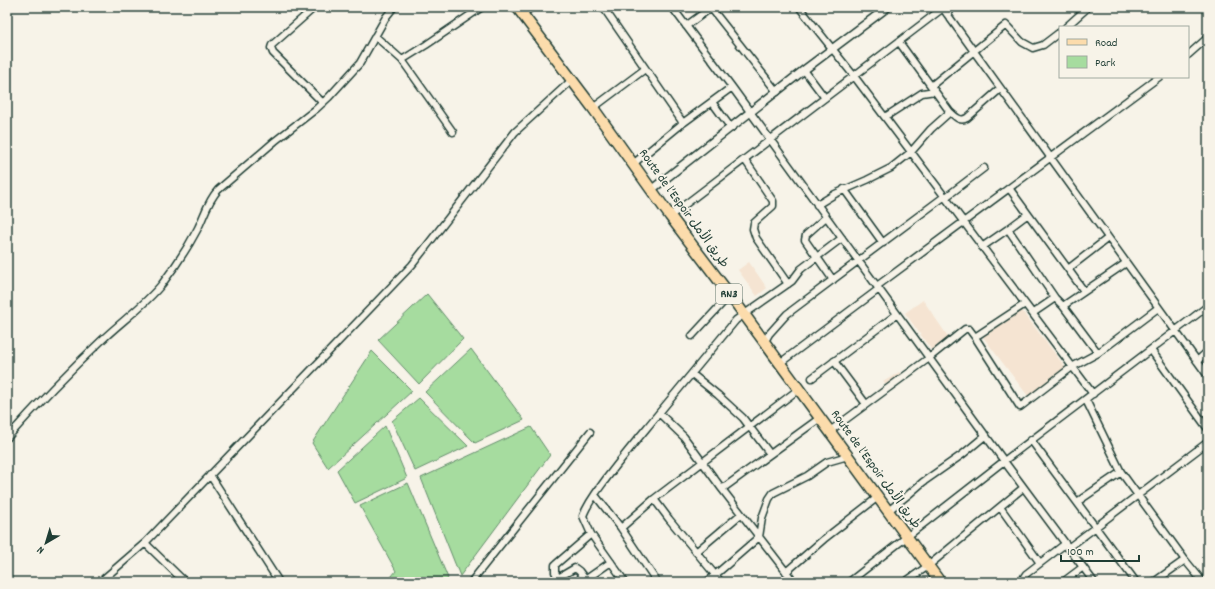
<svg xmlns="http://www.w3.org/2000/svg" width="1215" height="589" viewBox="0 0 1215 589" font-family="Dekko,'Playpen Sans Arabic',sans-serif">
<rect width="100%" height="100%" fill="#f7f3e8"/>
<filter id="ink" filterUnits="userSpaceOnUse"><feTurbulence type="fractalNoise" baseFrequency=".025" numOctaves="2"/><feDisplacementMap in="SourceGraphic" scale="8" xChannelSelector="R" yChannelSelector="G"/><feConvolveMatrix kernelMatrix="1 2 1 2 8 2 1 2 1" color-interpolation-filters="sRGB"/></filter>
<g filter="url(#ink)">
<path fill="#f5e4d2" d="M749,262L767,288L757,296L738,270Z
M923,300L949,338L933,352L905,313Z
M1017,304L1066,368L1028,396L980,333Z
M899,372L902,375L887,386L883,382Z"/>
<path fill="#a6dc9f" stroke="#628c6a" d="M427,294L463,339L419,384L378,340Z
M471,349L524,420L475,443L425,392Z
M372,351L412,391L328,468L312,443Z
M419,398L468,446L415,471L392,421Z
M385,426L407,478L355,503L337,470Z
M531,427L550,455L460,576L421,478Z
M408,483L448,578L445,582H387L396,571L360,506Z"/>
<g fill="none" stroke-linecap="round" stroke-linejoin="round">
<g stroke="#1f3d34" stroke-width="9">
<path id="minor" d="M315,7L272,45L271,48L273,53L323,103
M603,7L683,123
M672,7L732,87L1004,461L1094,582
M799,7L854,76L1093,394
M942,7L1208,376
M711,8L777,92
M522,14L532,7
M947,14L952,7
M686,26L712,7
M1066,27L1085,10V7
M375,36L402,60L453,132
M899,42L950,112C956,117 960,122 967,118L1000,89
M1188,55L1205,40L1208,36
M402,60L426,45L482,7
M804,70L825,98
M931,86L1006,25L1022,42L1033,48L1043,45L1060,32
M712,102L731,128
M593,108L645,69
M885,117L922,93L935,91
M745,160L773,201V206L754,223L753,229L756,238L788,284
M633,164L683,123L732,87
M1009,188L1084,291
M844,189L883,243
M946,197L984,168
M817,205L835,194L867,180L891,168L911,152L931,129L950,112
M1028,214L1008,229L1055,298L1063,306L1098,353
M670,216L943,8
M826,217L806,235L805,240L833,280
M982,247L1008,229
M1068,269L1108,238
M877,286L1159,77
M1063,306L1126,263
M1033,313L1055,298
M692,336L730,295
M975,337L1025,304
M764,343L769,334L787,314L945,196
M1151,350L1208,429
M834,361L866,404
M1197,361L1208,351
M780,363L879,289
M692,374L718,395L743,418L770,454
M812,378L897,314
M1086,400L1121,472L1185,560L1203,582
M830,431L929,358L965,329H969L975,337L1020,407L1072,367L1098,353L1158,308
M7,438C37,404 69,371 102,340C122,321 145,305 162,284C175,267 187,249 197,230C204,217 207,202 218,190L275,141L316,109L329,97L360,63L386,17L394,7
M1031,440L1136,582
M210,475L279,582
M722,489L684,437L659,413L736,320L792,281L801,269L842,238
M595,495L621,528
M654,499L669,519L721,582
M1077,502L1121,472
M1000,507L1040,563
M888,511L908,495L923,482L963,454L986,435
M145,543L185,582
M1068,548L1208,442
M696,552L741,514
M786,572L824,539L878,497
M558,578L575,568L579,571L587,582
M585,580L611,562
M100,582L145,543L412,265L515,132L572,80
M471,582L590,432
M560,582L555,572V565L591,534
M625,582L591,534L583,516C588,502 598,490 606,479C623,456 641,435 659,413
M657,582L621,528L654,499L795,392
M707,582L759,537L762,518L769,499L773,493L807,476L827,462L848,456
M794,582L722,489L820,418
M849,582L1004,461L1208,306
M905,582L928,566L1023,488
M1026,582L1024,577L1026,574L1065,544
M1063,582L1083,567
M1154,582L1185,560"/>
</g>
<g stroke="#1f3d34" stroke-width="10">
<path id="tertiary" d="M651,190L804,70L888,7"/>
</g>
<g stroke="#1f3d34" stroke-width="12">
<path id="primary" d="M1207,582L1208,581"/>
</g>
<g stroke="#1f3d34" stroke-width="13">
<path id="trunk" d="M517,7L593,108L670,216L730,295L940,582"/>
</g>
<use href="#minor" stroke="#f7f3e8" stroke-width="6"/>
<use href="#tertiary" stroke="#f7f3e8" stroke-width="7"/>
<use href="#primary" stroke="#fcdcac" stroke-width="9"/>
<use href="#trunk" stroke="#fcdcac" stroke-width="10"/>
</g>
</g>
<g text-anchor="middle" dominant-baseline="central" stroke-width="4" stroke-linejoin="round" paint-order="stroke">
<rect fill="#f7f3e8" stroke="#60746a" stroke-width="1" x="716" y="284" width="26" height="20" rx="3"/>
<g font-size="12" font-weight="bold" fill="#1f3d34">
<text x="729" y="294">RN3</text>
</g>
<g font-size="13" fill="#1f3d34" stroke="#f7f3e8">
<text transform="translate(683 209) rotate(54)">Route de l’Espoir طريق الأمل</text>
<text transform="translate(875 470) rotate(54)">Route de l’Espoir طريق الأمل</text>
</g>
</g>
<rect width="1215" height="589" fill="none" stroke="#f7f3e8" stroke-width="24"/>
<rect x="12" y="12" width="1191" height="565" fill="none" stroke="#1f3d34" stroke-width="1.5" filter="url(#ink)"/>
<rect x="1059" y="26" width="130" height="52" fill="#f7f3e8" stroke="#a1aaa0"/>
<rect x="1067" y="39" width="20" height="6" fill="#fcdcac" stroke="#a1aaa0"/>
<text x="1095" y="46" font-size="12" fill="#1f3d34">Road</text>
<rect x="1067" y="56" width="20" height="12" fill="#a6dc9f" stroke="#a1aaa0"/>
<text x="1095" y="66" font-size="12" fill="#1f3d34">Park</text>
<g transform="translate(46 543) rotate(218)" stroke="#f7f3e8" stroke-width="3" paint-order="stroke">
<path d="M0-3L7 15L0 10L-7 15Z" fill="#1f3d34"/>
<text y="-6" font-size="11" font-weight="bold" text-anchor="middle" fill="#1f3d34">N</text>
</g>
<path d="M1061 555v6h78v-6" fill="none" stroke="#1f3d34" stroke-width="2"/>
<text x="1067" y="555" font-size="12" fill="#1f3d34" stroke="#f7f3e8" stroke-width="3" paint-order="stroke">100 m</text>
</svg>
